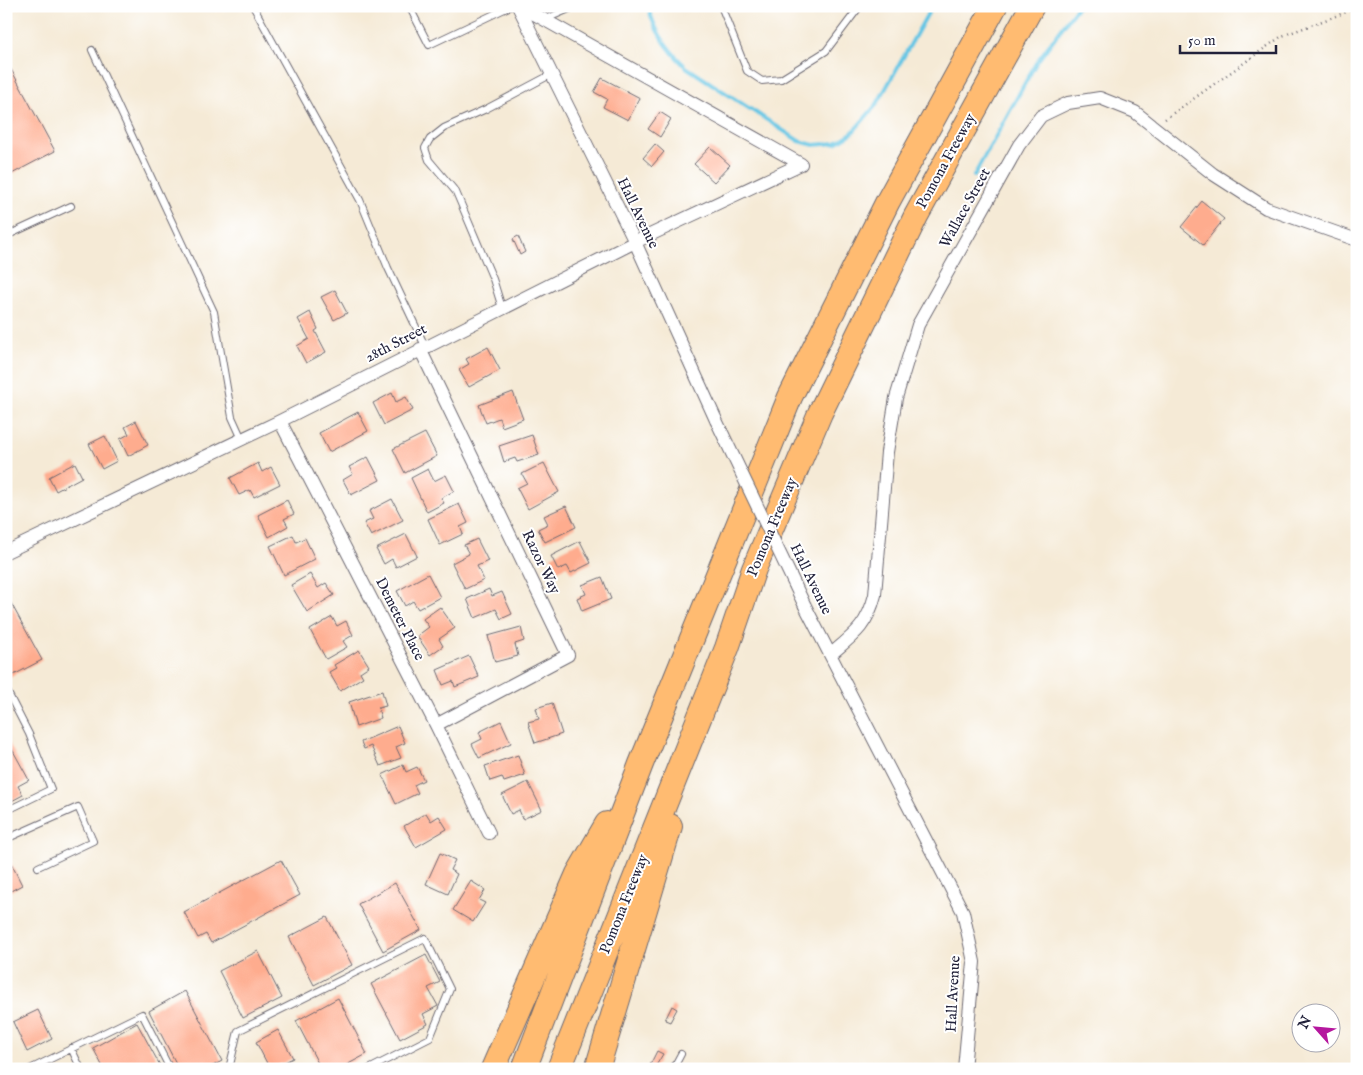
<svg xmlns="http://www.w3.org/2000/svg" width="1363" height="1075" viewBox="0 0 1363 1075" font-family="'IM FELL English',serif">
<rect width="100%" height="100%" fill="#fff"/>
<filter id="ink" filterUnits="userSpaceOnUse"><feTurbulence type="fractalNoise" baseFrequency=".02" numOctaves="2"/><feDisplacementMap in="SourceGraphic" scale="10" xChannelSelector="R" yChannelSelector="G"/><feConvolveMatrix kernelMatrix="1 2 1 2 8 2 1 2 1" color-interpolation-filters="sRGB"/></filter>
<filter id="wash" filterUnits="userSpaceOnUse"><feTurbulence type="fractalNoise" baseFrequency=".0096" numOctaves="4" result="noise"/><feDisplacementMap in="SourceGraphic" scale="20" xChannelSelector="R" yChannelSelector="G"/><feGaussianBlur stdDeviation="1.12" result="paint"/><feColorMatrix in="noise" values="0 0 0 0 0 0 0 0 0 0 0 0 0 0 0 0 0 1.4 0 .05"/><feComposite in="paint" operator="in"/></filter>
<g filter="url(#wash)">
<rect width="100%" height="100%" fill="#f5ead6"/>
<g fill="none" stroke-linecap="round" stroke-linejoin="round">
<path stroke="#66c6e4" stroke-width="4" d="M648,6C654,31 668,50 686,67L799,141L814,145L836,143L852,133L877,104L932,6
M974,176L1036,63L1078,6"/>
</g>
<g id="blocks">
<path fill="#feac8e" d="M6,60L55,151L6,177Z
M602,78L640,98L628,120L603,107L607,99L594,92Z
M660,112L671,119L660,137L648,129Z
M655,144L664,152L652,166L643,158Z
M710,147L730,165L714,182L694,164Z
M1202,201L1224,219L1203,245L1181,227Z
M518,236L525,252L520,255L513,239Z
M335,290L347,313L334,320L321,297Z
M310,312L318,329L315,331L326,352L306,363L297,346L309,339L298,319Z
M488,347L500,370L469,387L459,370L469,364L466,359Z
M513,392L523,419L502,427L499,418L486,423L479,405Z
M392,393L396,402L406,397L413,410L384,425L373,403Z
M358,412L368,431L329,452L319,433Z
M136,421L148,445L128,456L120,439L129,434L125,427Z
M425,433L437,456L405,473L393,449Z
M532,435L539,455L517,462L515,458L504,462L499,446Z
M105,436L117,461L102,469L89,444Z
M368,457L380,480L351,495L343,480L353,474L349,467Z
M75,463L82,477L56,491L49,477Z
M258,463L262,472L271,467L280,484L254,497L250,490L239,495L230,478Z
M544,463L559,492L528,509L517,488L527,483L522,474Z
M428,469L434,481L446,475L454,491L441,498L444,503L427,512L411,478Z
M392,499L403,520L371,536L364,523L373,519L369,511Z
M287,500L294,514L284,519L288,526L269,537L258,515Z
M459,504L468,523L460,527L463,534L440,545L428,519Z
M566,506L576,527L545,542L538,529L548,524L544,516Z
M406,534L417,556L396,567L392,559L384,564L376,549Z
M293,535L296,542L305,538L315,559L284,575L270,546Z
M477,539L488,561L477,566L484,580L465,589L452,563L469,554L464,545Z
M580,541L591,563L571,573L567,566L558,570L551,556Z
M310,574L318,588L326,583L334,595L307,612L291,585Z
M428,574L440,597L418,609L413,601L405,606L397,591Z
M602,577L611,599L582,611L577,598L586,594L582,585Z
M489,589L492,596L502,592L512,614L501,619L496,609L475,618L467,599Z
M6,594L42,660L6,679Z
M440,607L455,628L439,639L443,646L430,655L417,636L429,627L423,619Z
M332,617L337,626L346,621L353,635L343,641L347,647L326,659L310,630Z
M521,627L524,641L515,644L518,656L495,662L488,636Z
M359,650L369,666L360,672L363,677L340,691L329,672L336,668L334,665Z
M469,656L479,677L455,687L453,681L443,685L437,670Z
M382,691L386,706L378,708L381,718L356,727L349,702Z
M552,703L562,734L535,743L528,722L539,719L536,708Z
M501,721L511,743L479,758L472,744L482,739L479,732Z
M398,726L405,743L396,747L401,758L380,766L371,746L364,749L361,742Z
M6,738L29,780L18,786L23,795L6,804Z
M518,755L525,775L504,782L502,777L490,781L485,766Z
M403,765L406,772L417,767L424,780L414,785L418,793L396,804L382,775Z
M528,782L542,810L523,819L519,810L511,814L502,795Z
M426,813L431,821L439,816L447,829L416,847L404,826Z
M440,853L455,860L450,870L457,874L448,894L426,884Z
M281,860L300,895L211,943L206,934L198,938L184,912Z
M11,863L22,885L7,893L6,866Z
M471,881L485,890L479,900L485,903L473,922L453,910Z
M395,883L421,930L383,951L358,904Z
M327,917L352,965L314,985L289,937Z
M258,951L282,998L243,1018L219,971Z
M426,955L440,982L428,988L438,1006L423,1014L428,1024L400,1039L371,984Z
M185,991L222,1061L207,1069H179L149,1011Z
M338,998L367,1054L339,1069H321L296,1021Z
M672,1006L677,1009L670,1022L665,1020Z
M38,1010L52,1039L27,1052L13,1022Z
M137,1023L162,1069H104L93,1048Z
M278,1030L293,1058L277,1066L278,1069H270L256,1042Z
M657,1051L663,1054L654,1069L649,1067Z"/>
</g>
</g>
<g filter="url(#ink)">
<use href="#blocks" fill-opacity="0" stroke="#6c6871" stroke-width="1"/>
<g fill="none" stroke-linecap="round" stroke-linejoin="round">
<g stroke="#6c6871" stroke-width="8">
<path id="service" d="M253,6L360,200L388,268L425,346
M409,6L429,45L511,6
M721,6L747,71L762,81L781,79L826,51L860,6
M546,19L576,6
M92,50L214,312L232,417L242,439
M6,236L71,206
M502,308L493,279L456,192L429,160L425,148L430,139L444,128L486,109L552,74
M6,689L29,734L51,789L6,811
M6,839L78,807L93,841L38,867
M71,1048L81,1069
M30,1069L142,1014L170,1069
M229,1069L238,1031L425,938L450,989L430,1038L369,1069
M673,1069L681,1054"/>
</g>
<g stroke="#6c6871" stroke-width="14">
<path id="minor" d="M518,6L635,242L716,420
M520,6L801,164
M420,349L568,655L436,725
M280,421L436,725L489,833
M6,552L280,421L635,242L801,164
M805,606L963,912L974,962L964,1069
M831,654C855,634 867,626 875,595L887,452L896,398L918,325L1019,145L1041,116L1068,103L1100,98L1135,112L1213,174L1266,208L1357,240"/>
</g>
<g stroke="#6c6871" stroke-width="26">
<path id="motorway" d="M493,1069L578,874L607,824
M524,1069L641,764L790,397L888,201L995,6
M559,1069L727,648L754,569L820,413L916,216L1032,6
M597,1069L670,826"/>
</g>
<path stroke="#6c6871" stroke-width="2.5" stroke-dasharray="1 4" stroke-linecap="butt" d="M1165,119L1282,36L1357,8"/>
<use href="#service" stroke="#fff" stroke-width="6"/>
<use href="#minor" stroke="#fff" stroke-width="12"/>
<use href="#motorway" stroke="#ffbb71" stroke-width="24"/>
<g stroke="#6c6871" stroke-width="14" stroke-linecap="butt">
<path id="minor-bridge" d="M716,420L805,606"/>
</g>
<use href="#minor-bridge" stroke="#fff" stroke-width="12"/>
</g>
</g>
<g text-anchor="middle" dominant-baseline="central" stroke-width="4" stroke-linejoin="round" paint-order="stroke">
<g font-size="15" fill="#22223b" stroke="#fff">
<text transform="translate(946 161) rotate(-61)">Pomona Freeway</text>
<text transform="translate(965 208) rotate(-61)">Wallace Street</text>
<text transform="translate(638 213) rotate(64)">Hall Avenue</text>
<text transform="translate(396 343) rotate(-27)">28th Street</text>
<text transform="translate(772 527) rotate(-67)">Pomona Freeway</text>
<text transform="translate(541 562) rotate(64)">Razor Way</text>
<text transform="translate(811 579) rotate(64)">Hall Avenue</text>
<text transform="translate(400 619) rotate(63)">Demeter Place</text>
<text transform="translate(624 904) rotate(-68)">Pomona Freeway</text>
<text transform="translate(953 994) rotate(-87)">Hall Avenue</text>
</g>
</g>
<rect width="1363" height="1075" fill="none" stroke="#fff" stroke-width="25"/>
<g transform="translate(1316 1028) rotate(297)"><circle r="24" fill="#ffffff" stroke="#a7a7b1"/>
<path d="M0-4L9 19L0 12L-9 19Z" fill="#b5179e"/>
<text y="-8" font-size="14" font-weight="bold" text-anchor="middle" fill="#22223b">N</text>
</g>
<path d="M1180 45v8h96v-8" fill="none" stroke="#22223b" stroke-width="2.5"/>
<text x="1188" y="45" font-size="15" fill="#22223b" stroke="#ffffff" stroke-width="4" paint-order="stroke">50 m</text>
</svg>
